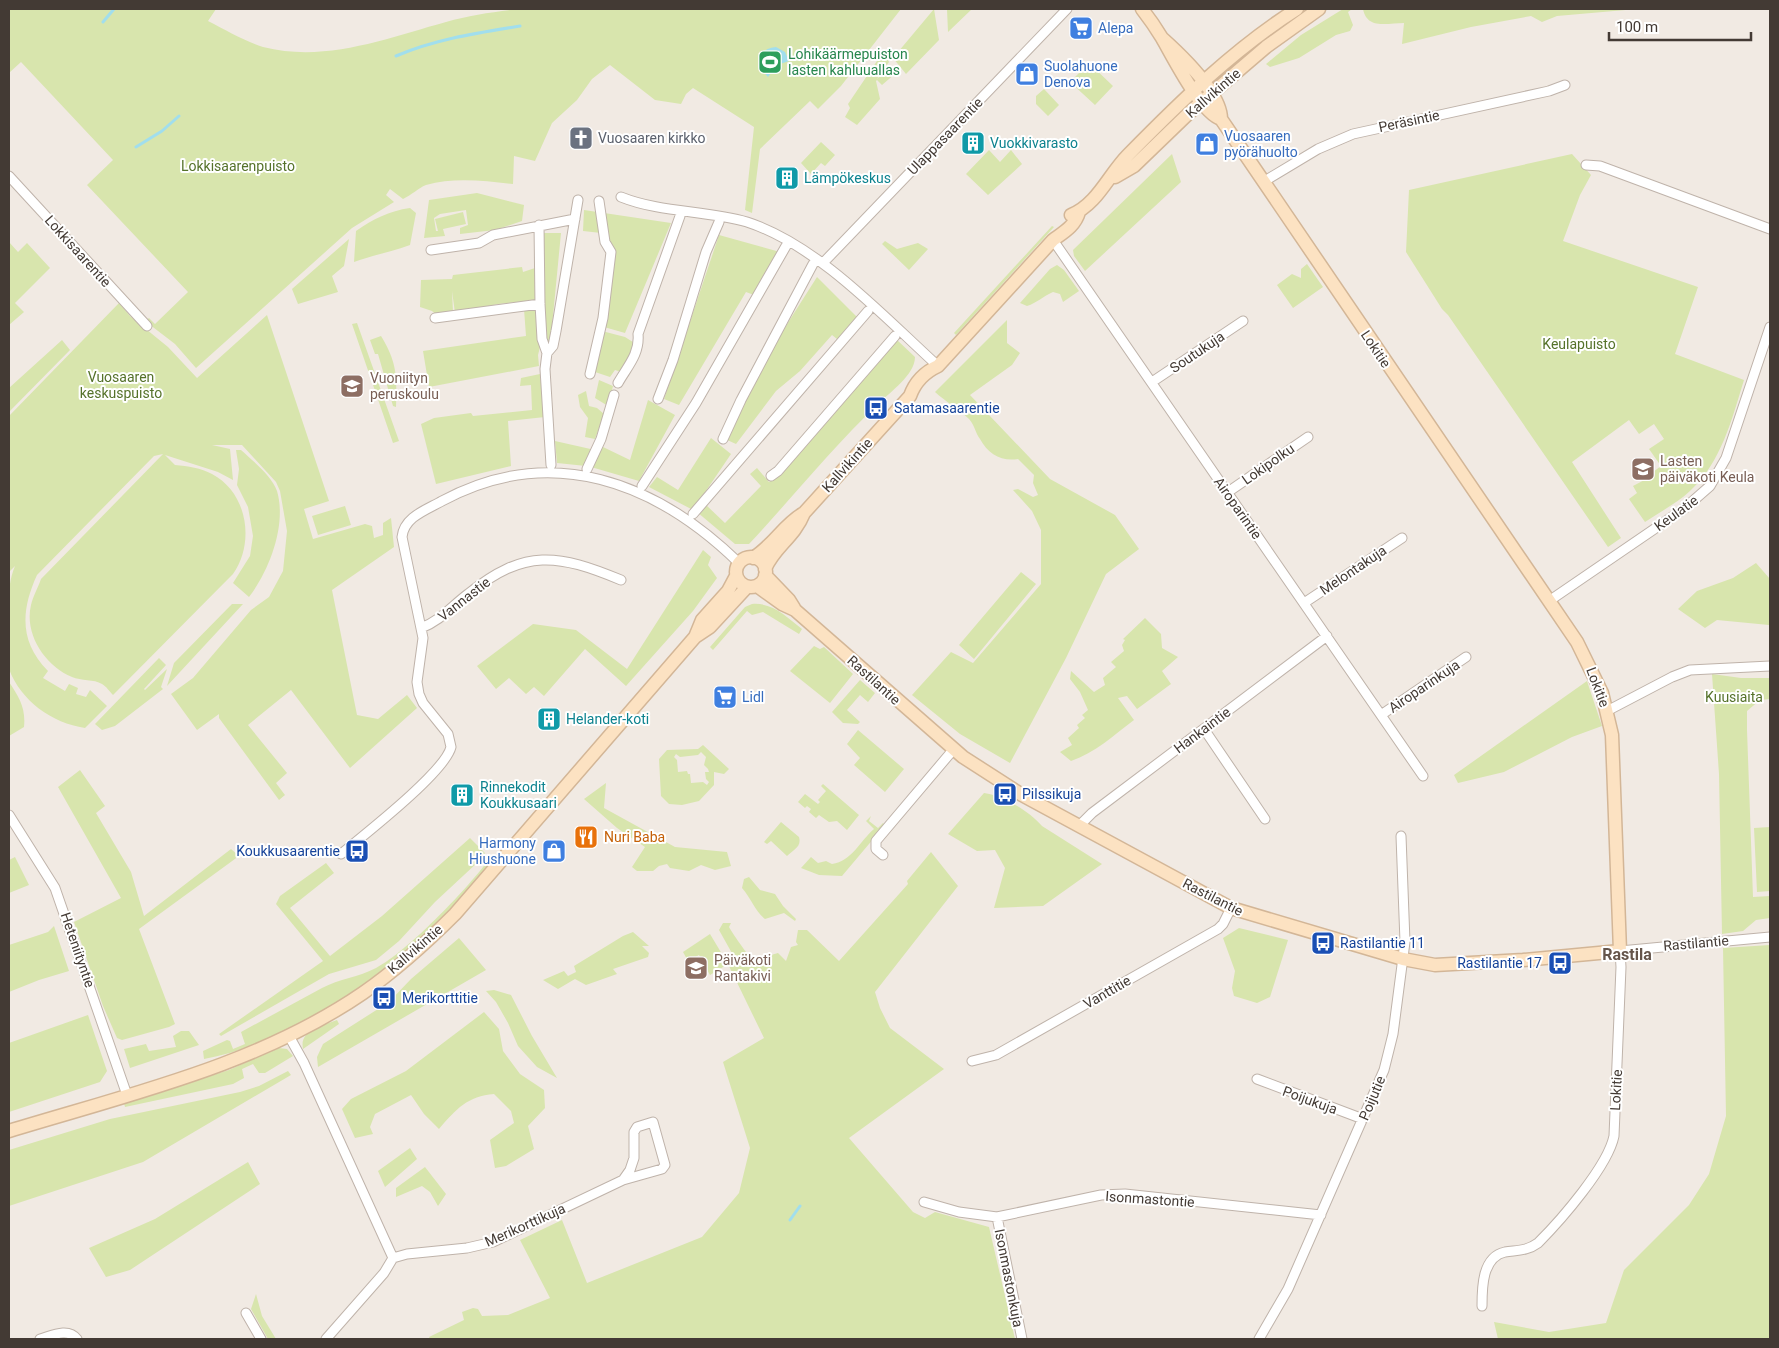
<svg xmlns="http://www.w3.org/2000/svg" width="1779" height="1348" viewBox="0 0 1779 1348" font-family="Roboto,sans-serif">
<rect width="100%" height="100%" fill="#f1eae3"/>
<path fill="#d8e5ad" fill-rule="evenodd" d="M9,9H216L208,21C226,30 244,41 263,47C326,63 387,38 446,22C470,15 494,12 518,9H901L841,86L818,109L810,101L760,149L752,213L745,210L754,127L693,88L686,94L681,104L655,100L610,65L592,79L577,100L552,123L535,161L514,156L513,184C485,181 454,177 426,185C418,188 412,195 403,199L390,189L386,195L394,202L352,228L196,368L175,344L145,321L149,318L155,324L188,292L87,185L113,160L21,62L9,73Z
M934,9L939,40L906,74L893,58Z
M947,9H972L948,32Z
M1343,9H1352L1348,12L1353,25L1350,31L1336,35L1299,58L1270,67L1266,64L1301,35Z
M1363,9H1637L1557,16L1542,22L1531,16L1471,27L1402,44L1404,23C1388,23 1367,30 1363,9Z
M885,54L889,62L877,79L890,67L896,73L882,85L877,80L876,81L880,99L857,125L845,117L850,108L848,104L877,61Z
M1089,63L1113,86L1095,105L1070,82Z
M1044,89L1059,105L1048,116L1036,104V96Z
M821,142L835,155L825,166L821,163L811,174L801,163Z
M989,150L1000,162L1011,150L1022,164L988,195L966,174Z
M1172,154L1181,182L1085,271L1074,256L1073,250Z
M1572,154L1591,175L1580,195L1563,241L1698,287L1675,354L1744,380C1732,419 1721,463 1690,491C1677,503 1660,512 1645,522L1629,499L1637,493L1633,486L1650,477L1649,475L1661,466L1649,449L1664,439L1654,424L1639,434L1629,420L1572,462L1621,538L1608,547L1448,315L1442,309L1406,252L1409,190Z
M477,193L524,205L522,221L495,230L460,234V228L468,225L466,210L440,214L434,218L436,231H438L435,219L463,212L466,224L443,229L445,236L424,238L429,200Z
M410,208L416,213L410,245C391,252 373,255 354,262L356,231C373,219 389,211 410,208Z
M584,210L671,223L625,333L604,327L614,266V247L602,242L601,233L583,231Z
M1052,226L1054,227L956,335L954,333Z
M543,233H561L550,347L546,343Z
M719,235L780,252L754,295L746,292L679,405L664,399Z
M349,239L344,266L332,276L338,292L298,304L292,289Z
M885,241L897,249L918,243L928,249L909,270L882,244Z
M9,242L18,252L27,243L50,268L15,303L24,312L9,325Z
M1307,264L1323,287L1293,308L1277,285L1292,274L1301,278V269Z
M1057,265L1064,270L1079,291L1063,302L1060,294L1053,292C1043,296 1037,303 1027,306L1020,303L1050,269Z
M522,267L523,272L535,268V300L498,304L455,313L452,291L453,312L438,316L432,311L420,307L421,280L452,279L453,275Z
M817,277L858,318L837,339L832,335L800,371L776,391L736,444L725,439L775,343Z
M119,303L130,316L168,347L197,378L267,315L329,501L304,509L313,539L365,524L372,526L374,538L383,535V523L391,518L394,547L332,590L357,715L378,719L407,695L417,708L350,768L291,690L248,725L287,773L276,783L285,795L279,800L219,718V714L197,730L171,694L193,678L251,610L269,597L283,571L287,531L280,491L276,482L242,445H212L230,449L233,480L218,472L165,455L175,465C188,466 201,468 212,474C248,493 255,543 233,574L113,695C110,692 106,686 102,684C94,679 81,681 72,677C45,666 24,634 31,605C33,596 38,588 41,579L163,454L154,456L37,575C21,610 19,642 48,671L43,678L65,691L69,684L78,688L76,694L86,697L90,690L107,706L85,728C52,723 21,701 9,669C5,657 9,636 9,623C9,603 7,585 15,566L9,572V416Z
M537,308L541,343L538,355L539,366L429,387L423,351L526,336L524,309Z
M1007,320V343L1020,353L1012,365L970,395L1050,479L1115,515L1139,549L1106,574L1066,658L1010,763L960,734L912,695L951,652L973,663L1041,584V530L1032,511L1013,490L1018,489L1033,497L1038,495L1033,483L1034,475L1018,459C1002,462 988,454 980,439C975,432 975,426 969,419C960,410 945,401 935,392Z
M357,323L399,441L393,443L352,324Z
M602,331L625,337L636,344L624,373L615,370L610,377L595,372Z
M381,336C397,362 397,376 396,407L393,406L378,354H375L370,340Z
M896,339L915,357C915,375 890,392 878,404C832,448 792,498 749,544H735L697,512L705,504L725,523L761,486L750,474L757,468L769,482L777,477Z
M62,340L70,350L9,412V388Z
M540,374L545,417L508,421L511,466L436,484L421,424L434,418L471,413L473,416L532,410L531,385L520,386L521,378Z
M599,380L613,386L608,406L595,398Z
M586,391L589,406L597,408L604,414L595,439L585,437L588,418L580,407L578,395Z
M648,400L675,415L639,481L591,467L603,447L630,460Z
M711,438L731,454L693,510L649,487L657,477L678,490Z
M555,441L595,450L586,466L557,463Z
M236,450H241C253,461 272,476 277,491C287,525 269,571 249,597L233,583L250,556L253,536L248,507L237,485L239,469Z
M345,506L351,525L318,535L312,516Z
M703,550L711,557L708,565L717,578L693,611L626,686L585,649L544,696L534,687L526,694L509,678L496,689L477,666L533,624L576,630L627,669Z
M1756,563L1770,579L1769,625L1717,620L1705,628L1678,609L1697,591L1733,578Z
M1021,572L1036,584L974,659L959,645Z
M232,604H243L167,686L174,663Z
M752,604C772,602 787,617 802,629L799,634L763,612L752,615L747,611L713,650L710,647L745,607Z
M1145,618L1161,634L1162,648L1178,657L1162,671L1171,684L1137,709L1127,696L1118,698L1134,720C1114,735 1095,753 1071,761L1060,752L1072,745L1068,738L1079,728L1077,725L1085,718L1082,715L1088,710L1080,692L1070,679L1071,671L1094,692L1105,685L1103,678L1116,667L1111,662L1124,651L1122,645L1125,640L1123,639Z
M814,646L820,649L824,647L853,674L830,703L790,671Z
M159,658L166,665L144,689L145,690L167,669L161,687L163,689L115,726L102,730L95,724Z
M1712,674L1741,678H1770V699L1760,700L1747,711V730L1753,897L1770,896V918L1756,920L1743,931L1722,934L1719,774Z
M860,680L875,693L868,702L860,695L847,710L860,722L858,724L843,723L832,712Z
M1587,681L1602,726L1572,737L1504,772L1458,783L1454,775Z
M9,682C19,697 26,708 24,727L9,736Z
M858,730L904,769L885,792L854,765L860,758L847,744Z
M703,745L729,769L724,774L714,772V785L699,801L682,805L669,804L661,796L659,759L667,750L698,749ZM701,752L706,757L704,765L708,769L709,772H705L706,779L709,782L707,785L703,782L691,783L690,774H688L687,771L678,772L677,760L674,757L676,754L680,757L698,755Z
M80,770L105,806L96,813L131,872L144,916L231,849L239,856L139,929L175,1024L169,1027L122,1040L117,1038L103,1006L74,922L121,898L58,787Z
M606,783L604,808L675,847L727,852L731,866L715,870L701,865L689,871L670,868L667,864L659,866L653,871H637L632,867L645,847L617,828L584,799Z
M823,784L859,815L847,830L837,821L829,822L819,815L816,818L809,812L811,809L807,806L805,808L798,802L805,794L818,804L820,802L818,800L826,791L821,786Z
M984,793C1004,796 1029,811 1042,826L1102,864L1043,906L994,908L1005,868L995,850L977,851L948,834Z
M871,816L869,821L878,828L883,823L885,825L842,876L819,875L801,868L811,857L818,863L826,861L832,864C852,861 860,841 874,829L866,821Z
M781,822L799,837C802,847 793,850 787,856L771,841L767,844L764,842Z
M1770,827V891L1757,892L1754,828Z
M470,838L485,853L478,862L435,902L399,941L376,960L329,974L221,1036L219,1034L323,961L276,904L280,896L326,863L334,873L290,908L330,956L382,916Z
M931,852L958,886L875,992L880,1008L890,1028L944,1069L849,1138L913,1212L925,1218L935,1212L989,1227L1015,1339H430L429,1337L464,1320L462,1312L473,1308L478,1309L482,1316L508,1315L550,1298L520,1240L562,1220L587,1283L702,1237L739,1193L750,1148L723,1062L764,1038L728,964L710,975L699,955L688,961L683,952L710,934L728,964L733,955L719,930L723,923H731L729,927C731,931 747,954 750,957C753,959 758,961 762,962L771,955L778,953L786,961L791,947L798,945L796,942L798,930H807L839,961L908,884L907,881Z
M15,857L29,885L9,893V860Z
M487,862L491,863L488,868C468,889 449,912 427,932C370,986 282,1045 204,1059L203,1051L227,1040L230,1041L233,1049L245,1044L241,1032L322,988C339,979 359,977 376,968C408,951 465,891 487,862Z
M749,877L760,890L775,894L783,906L796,919L795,921L784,913L765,919C755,911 751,898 742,888L744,879Z
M54,926L69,971L39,980L9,992V945L48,932Z
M1239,928L1288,940L1270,997L1257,1003L1234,996L1232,988L1235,971L1223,938Z
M633,932L649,946H642L649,953L648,957L613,969L617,974L586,985L575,979L558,989L543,980L564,971L568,976L576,972L574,966L623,936Z
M459,938L486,970L318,1067L317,1057L323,1044L389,1002L411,979Z
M1770,945V1339H1498L1494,1322L1549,1332L1606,1323L1624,1270L1689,1205L1709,1174L1726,1116L1723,948Z
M494,990L511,995L532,1036L557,1078L537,1067L518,1046L508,1023L496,1002L486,991Z
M484,1012L499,1029L503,1051L520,1074L544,1090L545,1108L528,1126L534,1149L506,1166L495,1168L490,1140L514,1123L511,1111L494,1094C468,1096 456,1109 439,1129L424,1114L411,1095L375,1114L370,1127L373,1134L355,1138L342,1109L351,1099L406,1071Z
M88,1015L107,1071L100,1082L9,1112V1043Z
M337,1020L339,1024L303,1049C299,1030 322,1026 337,1020Z
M181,1031H189L199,1045L130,1068L124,1049L146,1044L149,1051L176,1047L173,1036Z
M279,1048L287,1049L293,1056L265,1073H259L253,1064L242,1069L244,1078L233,1084L125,1107L124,1103L229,1070Z
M288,1071L291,1075L143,1162L9,1206V1150L110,1119L240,1092L259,1086Z
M410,1148L417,1159L385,1187L378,1171Z
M248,1162L260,1184L130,1270L106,1277L89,1248L155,1219Z
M425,1167L446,1194L438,1206L430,1192L422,1186L396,1197V1188Z
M256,1294L262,1316L276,1339H268L251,1309Z"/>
<path fill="#a1deed" d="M776,47L785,52L789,61L777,65L768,77L759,67C758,55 764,48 776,47Z"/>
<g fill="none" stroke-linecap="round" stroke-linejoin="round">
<path stroke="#a1deed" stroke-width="3" d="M103,22L114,9
M396,56C436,39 477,33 520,26
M136,147L162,131L179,116
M790,1220L800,1206"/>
<g stroke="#bfb3aa" stroke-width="11">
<path id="street" d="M1586,165L1600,166L1770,229
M9,176L147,326
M1263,182L1318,149L1353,134L1549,91L1565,85
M621,197C661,213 706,210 747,222C818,245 883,316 938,366
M539,225L540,304L542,339L547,353L545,369L551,465
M1053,240L1423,776
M431,250L479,243L493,235L575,219
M823,263L1067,9
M435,318L540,304
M547,353L553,346L556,331L578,200
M590,374L603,318L611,252L605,242L599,201
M1152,382L1243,321
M618,383C627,367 640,354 638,334L680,216
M658,399L673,360L706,252L719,222
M723,439L741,400L813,264
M587,469L601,439L614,395
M771,476L778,471L895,336
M642,486L696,403L786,246
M1228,492L1308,437
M693,514L868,311
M1549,601L1685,508L1710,486L1726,458L1770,327
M1304,603L1402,538
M421,628C440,621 452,606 468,594C525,548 558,554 621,580
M1607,711L1672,677L1690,670L1770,666
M1381,715L1466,657
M1204,729L1265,819
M9,815L55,888L127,1095
M1079,826L1092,813L1327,636
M341,854C364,835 445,772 451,747L448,734L423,703L419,694L417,682L423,638L402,537C404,517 426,510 442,501C551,442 656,482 739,563
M883,855L876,849V841L953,750
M289,1036L304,1063L393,1258L384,1273L326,1339
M972,1061L996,1055L1218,929L1223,924L1231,908
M1257,1079L1363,1119
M924,1202L959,1212L997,1217L1101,1195L1125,1194L1321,1215
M997,1217L1022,1339
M393,1258L407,1254L467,1248L493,1242L623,1180L662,1169L665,1165L653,1122L637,1127L634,1132V1158L630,1170L623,1180
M1482,1306C1482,1288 1482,1257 1505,1252C1518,1250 1527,1251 1538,1243C1561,1220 1608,1166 1614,1136L1621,967L1620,951L1770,937
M246,1313L261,1339
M40,1339C51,1336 68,1327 77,1339
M1259,1339L1288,1289L1384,1070L1393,1034L1405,942L1401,836"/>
</g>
<g stroke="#d3b697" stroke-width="15">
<path id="secondary" d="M1142,9C1149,18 1156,28 1162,38C1173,57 1201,113 1221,119
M1115,177L1134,166L1190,112L1266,47L1319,9
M1071,215C1097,205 1109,174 1128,155C1180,102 1234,49 1297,9
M736 572a15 15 0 1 1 30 0a15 15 0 1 1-30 0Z
M753,558C773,546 784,524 804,513L910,396C915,382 925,372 938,366L1053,240C1064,232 1075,226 1079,212
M765,569C774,547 794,538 804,513
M765,575L789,600L794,608
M757,586L782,604L795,610L963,757L1022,795L1231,908L1403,959L1435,965L1523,960L1620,951L1612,735L1602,693L1577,642L1221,119C1221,93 1181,55 1162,38
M695,637L702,620L728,591L736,576
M9,1131C130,1094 258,1065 363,993C396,970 427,942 455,914L695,637L710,627L747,587"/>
</g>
<use href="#street" stroke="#fff" stroke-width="9"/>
<use href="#secondary" stroke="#fce2c2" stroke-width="12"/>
</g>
<defs>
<g id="supermarket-square" transform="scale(1.25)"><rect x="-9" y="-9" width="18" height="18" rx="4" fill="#3f7fe0" stroke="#fff"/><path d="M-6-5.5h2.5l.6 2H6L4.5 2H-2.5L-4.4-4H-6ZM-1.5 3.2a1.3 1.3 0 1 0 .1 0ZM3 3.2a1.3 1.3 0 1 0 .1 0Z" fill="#fff"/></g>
<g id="stadium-square" transform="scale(1.25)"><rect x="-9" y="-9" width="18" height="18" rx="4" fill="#2e9e5b" stroke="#fff"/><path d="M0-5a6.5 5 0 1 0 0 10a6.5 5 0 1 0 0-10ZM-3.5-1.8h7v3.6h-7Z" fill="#fff"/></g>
<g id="shop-square" transform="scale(1.25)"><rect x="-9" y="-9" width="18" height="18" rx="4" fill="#3f7fe0" stroke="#fff"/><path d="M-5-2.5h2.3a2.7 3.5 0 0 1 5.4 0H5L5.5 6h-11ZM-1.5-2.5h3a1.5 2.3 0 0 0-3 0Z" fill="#fff"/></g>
<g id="church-square" transform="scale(1.25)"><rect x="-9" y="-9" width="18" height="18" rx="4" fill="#6b7280" stroke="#fff"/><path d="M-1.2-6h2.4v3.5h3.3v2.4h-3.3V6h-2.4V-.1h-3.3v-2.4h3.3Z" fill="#fff"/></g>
<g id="building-square" transform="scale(1.25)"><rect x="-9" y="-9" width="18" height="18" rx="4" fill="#0f9aa8" stroke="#fff"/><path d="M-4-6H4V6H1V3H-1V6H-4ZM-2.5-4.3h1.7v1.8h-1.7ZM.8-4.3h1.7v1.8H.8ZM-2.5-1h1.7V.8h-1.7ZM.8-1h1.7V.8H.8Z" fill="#fff"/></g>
<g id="school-square" transform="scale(1.25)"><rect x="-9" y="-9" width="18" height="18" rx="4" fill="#8d6e63" stroke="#fff"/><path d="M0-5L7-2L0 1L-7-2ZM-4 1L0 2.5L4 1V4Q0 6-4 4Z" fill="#fff"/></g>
<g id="bus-square" transform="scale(1.25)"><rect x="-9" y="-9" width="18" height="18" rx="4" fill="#1a4fb4" stroke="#fff"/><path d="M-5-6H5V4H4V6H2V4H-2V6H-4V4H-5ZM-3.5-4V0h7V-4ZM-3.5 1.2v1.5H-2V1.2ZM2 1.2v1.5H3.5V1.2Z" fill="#fff"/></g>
<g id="restaurant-square" transform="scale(1.25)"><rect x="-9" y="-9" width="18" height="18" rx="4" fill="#e8710a" stroke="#fff"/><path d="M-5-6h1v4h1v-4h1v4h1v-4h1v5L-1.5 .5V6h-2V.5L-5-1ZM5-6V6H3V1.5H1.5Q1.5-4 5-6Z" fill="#fff"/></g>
</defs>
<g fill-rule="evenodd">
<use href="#supermarket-square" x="1081" y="28"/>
<use href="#stadium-square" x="770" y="62"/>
<use href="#shop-square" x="1027" y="74"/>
<use href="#church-square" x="581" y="138"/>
<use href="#building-square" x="973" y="143"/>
<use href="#shop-square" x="1207" y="144"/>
<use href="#building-square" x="787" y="178"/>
<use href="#school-square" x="352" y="386"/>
<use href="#bus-square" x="876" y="408"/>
<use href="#school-square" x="1643" y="469"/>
<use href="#supermarket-square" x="725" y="697"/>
<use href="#building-square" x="549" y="719"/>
<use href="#bus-square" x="1005" y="794"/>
<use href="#building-square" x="462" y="795"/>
<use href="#restaurant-square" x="586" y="837"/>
<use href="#bus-square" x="357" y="851"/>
<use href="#shop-square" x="554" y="851"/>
<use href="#bus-square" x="1323" y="943"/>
<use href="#bus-square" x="1560" y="963"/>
<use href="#school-square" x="696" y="968"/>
<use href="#bus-square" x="384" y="998"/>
</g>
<g text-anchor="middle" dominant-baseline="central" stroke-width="4" stroke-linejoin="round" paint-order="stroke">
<g font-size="14" fill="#366cbe" stroke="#fff" text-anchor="start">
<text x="1098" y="28">Alepa</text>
<text x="1044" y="66">Suolahuone<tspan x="1044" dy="16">Denova</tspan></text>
<text x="1224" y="136">Vuosaaren<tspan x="1224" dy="16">pyörähuolto</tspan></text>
<text x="742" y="697">Lidl</text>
<text x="536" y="843" text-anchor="end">Harmony<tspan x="536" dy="16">Hiushuone</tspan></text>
</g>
<g font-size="14" fill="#27864d" stroke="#fff" text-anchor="start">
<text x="788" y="54">Lohikäärmepuiston<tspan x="788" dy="16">lasten kahluuallas</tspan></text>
</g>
<g font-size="14" fill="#433a34" stroke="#fff">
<text transform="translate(1213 93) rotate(-41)">Kallvikintie</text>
<text transform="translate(1409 121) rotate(-12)">Peräsintie</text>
<text transform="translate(945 136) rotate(-46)">Ulappasaarentie</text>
<text transform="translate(78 251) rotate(48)">Lokkisaarentie</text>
<text transform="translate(1376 349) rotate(56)">Lokitie</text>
<text transform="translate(1197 352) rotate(-34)">Soutukuja</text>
<text transform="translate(1268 464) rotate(-35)">Lokipolku</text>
<text transform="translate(847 465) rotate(-48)">Kallvikintie</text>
<text transform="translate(1238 508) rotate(55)">Airoparintie</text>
<text transform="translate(1676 513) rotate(-36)">Keulatie</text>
<text transform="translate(1353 570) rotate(-34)">Melontakuja</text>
<text transform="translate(464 599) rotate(-38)">Vannastie</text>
<text transform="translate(874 680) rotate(42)">Rastilantie</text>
<text transform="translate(1424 686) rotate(-34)">Airoparinkuja</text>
<text transform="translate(1598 687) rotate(69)">Lokitie</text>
<text transform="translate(1202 730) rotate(-37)">Hankaintie</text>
<text transform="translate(1213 897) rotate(27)">Rastilantie</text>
<text transform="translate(1696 943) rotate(-5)">Rastilantie</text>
<text transform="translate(415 949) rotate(-41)">Kallvikintie</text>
<text transform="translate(78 950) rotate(71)">Heteniityntie</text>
<text transform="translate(1107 992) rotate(-30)">Vanttitie</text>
<text transform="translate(1616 1090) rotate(-87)">Lokitie</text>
<text transform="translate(1372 1098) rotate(-67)">Poijutie</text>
<text transform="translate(1310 1100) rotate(20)">Poijukuja</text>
<text transform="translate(1150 1199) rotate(4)">Isonmastontie</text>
<text transform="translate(525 1225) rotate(-24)">Merikorttikuja</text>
<text transform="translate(1009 1278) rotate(79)">Isonmastonkuja</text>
</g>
<g font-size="14" fill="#5b616d" stroke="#fff" text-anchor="start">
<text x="598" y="138">Vuosaaren kirkko</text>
</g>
<g font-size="14" fill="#0d838f" stroke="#fff" text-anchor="start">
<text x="990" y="143">Vuokkivarasto</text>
<text x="804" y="178">Lämpökeskus</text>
<text x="566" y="719">Helander-koti</text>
<text x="480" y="787">Rinnekodit<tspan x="480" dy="16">Koukkusaari</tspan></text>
</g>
<g font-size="14" fill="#55722a" stroke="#fff">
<text x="238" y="166">Lokkisaarenpuisto</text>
<text x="1579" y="344">Keulapuisto</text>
<text x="121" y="377">Vuosaaren<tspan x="121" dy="16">keskuspuisto</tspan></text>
<text x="1734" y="697">Kuusiaita</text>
</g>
<g font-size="14" fill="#785e54" stroke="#fff" text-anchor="start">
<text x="370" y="378">Vuoniityn<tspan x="370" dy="16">peruskoulu</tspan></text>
<text x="1660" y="461">Lasten<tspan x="1660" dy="16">päiväkoti Keula</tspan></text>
<text x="714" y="960">Päiväkoti<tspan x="714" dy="16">Rantakivi</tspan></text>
</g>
<g font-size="14" fill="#164399" stroke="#fff" text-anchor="start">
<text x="894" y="408">Satamasaarentie</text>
<text x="1022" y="794">Pilssikuja</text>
<text x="340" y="851" text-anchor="end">Koukkusaarentie</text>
<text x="1340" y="943">Rastilantie 11</text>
<text x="1542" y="963" text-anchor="end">Rastilantie 17</text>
<text x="402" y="998">Merikorttitie</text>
</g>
<g font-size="14" fill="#c56008" stroke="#fff" text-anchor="start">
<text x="604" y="837">Nuri Baba</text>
</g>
<g font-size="16" font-weight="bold" fill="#65554b" stroke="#fff">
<text x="1627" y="954">Rastila</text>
</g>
</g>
<rect width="1779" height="1348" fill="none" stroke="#433a34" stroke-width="20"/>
<path d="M1609 32v8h142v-8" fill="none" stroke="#433a34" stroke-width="2.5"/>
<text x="1616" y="32" font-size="15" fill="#433a34" stroke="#ffffff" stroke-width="4" paint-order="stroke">100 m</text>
</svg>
